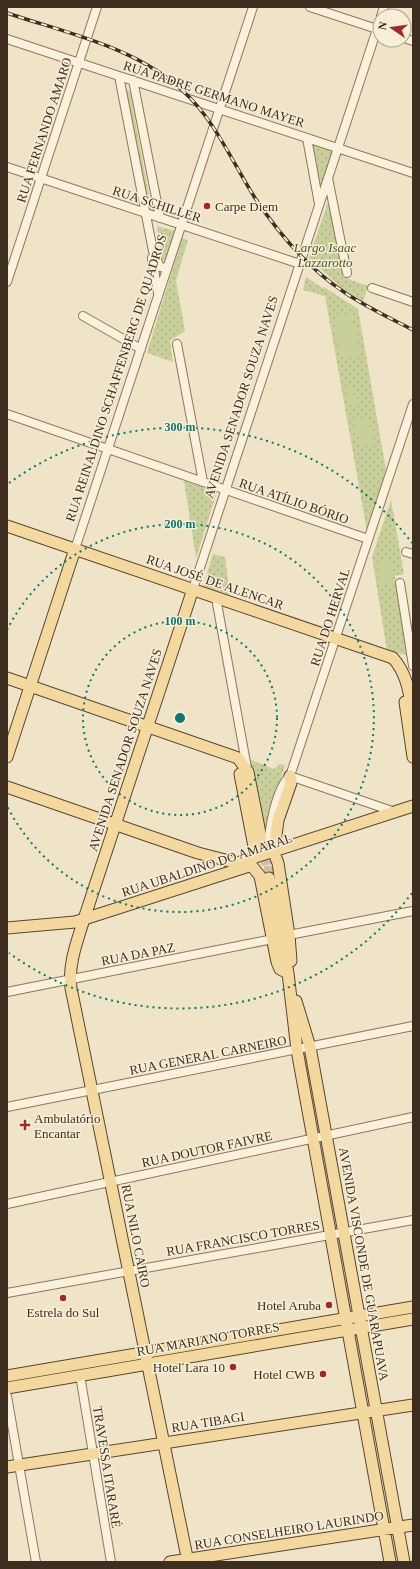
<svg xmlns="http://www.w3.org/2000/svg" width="420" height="1569" viewBox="0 0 420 1569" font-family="Georgia,serif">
<defs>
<pattern id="grass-tufts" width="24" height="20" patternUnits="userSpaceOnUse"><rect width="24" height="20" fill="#c9cf9b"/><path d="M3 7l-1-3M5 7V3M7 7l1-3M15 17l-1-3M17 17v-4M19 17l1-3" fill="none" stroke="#aeb285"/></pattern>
<pattern id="park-dots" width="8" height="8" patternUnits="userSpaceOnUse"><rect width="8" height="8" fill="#c9cf9b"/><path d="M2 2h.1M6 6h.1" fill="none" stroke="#aeb285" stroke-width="1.8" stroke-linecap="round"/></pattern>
</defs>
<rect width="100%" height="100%" fill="#f0e4c8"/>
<path fill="url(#grass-tufts)" d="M126,89L130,92L150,201L148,205L124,90Z"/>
<path fill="url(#park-dots)" d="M313,144L333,151L321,187Z
M329,199L343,277L368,286L363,302L338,285L309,258Z
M157,226L175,231L167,262L162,259Z
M182,238L188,240L176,281L185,331L170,341L173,362L147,353Z
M306,277L324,289V287L358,309L386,470L367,531L325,296L303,290Z
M184,481L217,492L196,558Z
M391,500L404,574L395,576L408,655L387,651L372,557Z
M213,554L225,557L230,595L203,587Z
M249,759L274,769L280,764L285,765L263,838Z"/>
<path fill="#c9cf9b" d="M352,315L359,354L341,357L334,319Z
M353,387L356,403L349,404L346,389Z
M369,419L373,444L360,446L355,421Z
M391,560L394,583L381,585L378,562Z"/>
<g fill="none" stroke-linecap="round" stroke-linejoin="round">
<path stroke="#ccc0a6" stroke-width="8" stroke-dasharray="8 4" stroke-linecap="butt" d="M268,874L269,837"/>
<path stroke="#ccc0a6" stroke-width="11" stroke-dasharray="11 5.5" stroke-linecap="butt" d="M261,838L269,878"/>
<g stroke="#8d765c" stroke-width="10">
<path id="minor" d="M310,7L377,29
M381,16L384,7
M404,38L413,41
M7,39L413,173
M119,76L153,251L160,267L167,268
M133,80L160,218
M307,138L319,204
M7,167L300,264
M328,178L347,273
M152,258L158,293
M7,282L97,7
M372,288L413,302
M83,316L141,349
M177,344L203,482
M7,414L368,539
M75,549L253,7
M406,552L413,554
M400,583L413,666
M193,589L380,20
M216,598L247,768
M290,776L395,812
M269,837C271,821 277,787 290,776L413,404
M289,935L413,911
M7,992L273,939
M7,1107L413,1026
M7,1204L413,1117
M7,1293L413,1220
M80,1375L111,1562
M7,1396L36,1562"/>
</g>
<g stroke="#5b4430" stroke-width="13">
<path id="major" d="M7,526L393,658C407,674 409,692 413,712
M7,678L238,758L248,772L261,838
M405,702L413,757
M7,757L75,549
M240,774L256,857
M7,787L198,853L237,863L413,806
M274,852L278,820L291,783L290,776
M276,858L278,863L289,935L291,961
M251,865L260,876L277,962L280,969L288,973
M269,878L288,973L297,1050L390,1562
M7,928L75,922L249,866
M296,1001L310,1047L404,1562
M7,1376L413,1307
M7,1388L413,1319
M7,1467L413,1405
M170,1562L413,1525
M188,1562L71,988C68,964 77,942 84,919L193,589"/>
</g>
<use href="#minor" stroke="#faf1dc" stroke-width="8"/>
<use href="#major" stroke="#f3d9a0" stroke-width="11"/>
<g stroke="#3d2e20" stroke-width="3.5">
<path id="rail" d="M7,13C66,33 136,47 183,91C215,120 232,162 255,198C279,234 308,268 344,292C366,307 390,318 413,330"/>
</g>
<use href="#rail" stroke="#f7eed8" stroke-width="2" stroke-dasharray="6" stroke-linecap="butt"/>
</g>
<g fill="none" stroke="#0f766e" stroke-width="2" stroke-dasharray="2 4">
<circle cx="180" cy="718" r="97"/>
<path d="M7 630A194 194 0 1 1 7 806"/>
<path d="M412 893A291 291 0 0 1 9 953M9 483A291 291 0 0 1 412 543"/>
</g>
<g fill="#9e2a2b" stroke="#f7eed8" stroke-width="1.5">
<circle cx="207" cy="206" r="4"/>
<path d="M23 1119h4v4h4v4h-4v4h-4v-4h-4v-4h4z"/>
<circle cx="63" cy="1298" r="4"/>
<circle cx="329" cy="1305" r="4"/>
<circle cx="233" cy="1367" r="4"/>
<circle cx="323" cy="1374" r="4"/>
</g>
<g text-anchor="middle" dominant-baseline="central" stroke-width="3" stroke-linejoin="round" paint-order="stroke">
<g font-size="13" fill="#3d2e20" stroke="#f7eed8">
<text transform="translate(214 94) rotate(18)">RUA PADRE GERMANO MAYER</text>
<text transform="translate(44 130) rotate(-72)">RUA FERNANDO AMARO</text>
<text transform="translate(157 204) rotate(18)">RUA SCHILLER</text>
<text transform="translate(116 378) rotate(-72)">RUA REINALDINO SCHAFFENBERG DE QUADROS</text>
<text transform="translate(241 397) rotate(-72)">AVENIDA SENADOR SOUZA NAVES</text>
<text transform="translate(294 501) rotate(19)">RUA ATÍLIO BÓRIO</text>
<text transform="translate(215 582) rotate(19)">RUA JOSÉ DE ALENCAR</text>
<text transform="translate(330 617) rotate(-72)">RUA DO HERVAL</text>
<text transform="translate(125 750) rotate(-72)">AVENIDA SENADOR SOUZA NAVES</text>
<text transform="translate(207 865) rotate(-18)">RUA UBALDINO DO AMARAL</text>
<text transform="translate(138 954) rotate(-11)">RUA DA PAZ</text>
<text transform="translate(208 1055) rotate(-11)">RUA GENERAL CARNEIRO</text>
<text transform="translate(207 1149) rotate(-12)">RUA DOUTOR FAIVRE</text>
<text transform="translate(136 1236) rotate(79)">RUA NILO CAIRO</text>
<text transform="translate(243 1238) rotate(-10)">RUA FRANCISCO TORRES</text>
<text transform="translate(364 1264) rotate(80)">AVENIDA VISCONDE DE GUARAPUAVA</text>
<text transform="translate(208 1339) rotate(-10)">RUA MARIANO TORRES</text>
<text transform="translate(208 1422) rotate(-9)">RUA TIBAGI</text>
<text transform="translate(107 1467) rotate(81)">TRAVESSA ITARARÉ</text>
<text transform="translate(289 1530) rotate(-9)">RUA CONSELHEIRO LAURINDO</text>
</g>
<g font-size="13" fill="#3d2e20" stroke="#f7eed8" text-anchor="end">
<text x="215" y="206" text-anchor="start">Carpe Diem</text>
<text x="34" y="1118" text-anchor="start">Ambulatório<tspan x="34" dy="15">Encantar</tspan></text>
<text x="321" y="1305">Hotel Aruba</text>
<text x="63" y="1312" text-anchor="middle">Estrela do Sul</text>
<text x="225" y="1367">Hotel Lara 10</text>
<text x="315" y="1374">Hotel CWB</text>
</g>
<g font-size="13" font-style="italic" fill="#4d5a26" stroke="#f7eed8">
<text x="325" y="247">Largo Isaac<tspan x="325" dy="15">Lazzarotto</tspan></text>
</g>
</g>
<circle cx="180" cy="718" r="6" fill="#0f766e" stroke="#f7eed8" stroke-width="2"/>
<g font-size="12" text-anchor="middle" font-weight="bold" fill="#0f766e" stroke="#f7eed8" stroke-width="3" stroke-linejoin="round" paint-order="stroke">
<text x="180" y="431">300 m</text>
<text x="180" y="528">200 m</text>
<text x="180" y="625">100 m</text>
</g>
<rect width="420" height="1569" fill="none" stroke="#3d2e20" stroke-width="16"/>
<g transform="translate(392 28) rotate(283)"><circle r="19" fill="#f7eed8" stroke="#ada18e"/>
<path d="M0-3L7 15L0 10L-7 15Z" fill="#9e2a2b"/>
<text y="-6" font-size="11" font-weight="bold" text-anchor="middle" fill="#3d2e20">N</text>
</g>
</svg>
